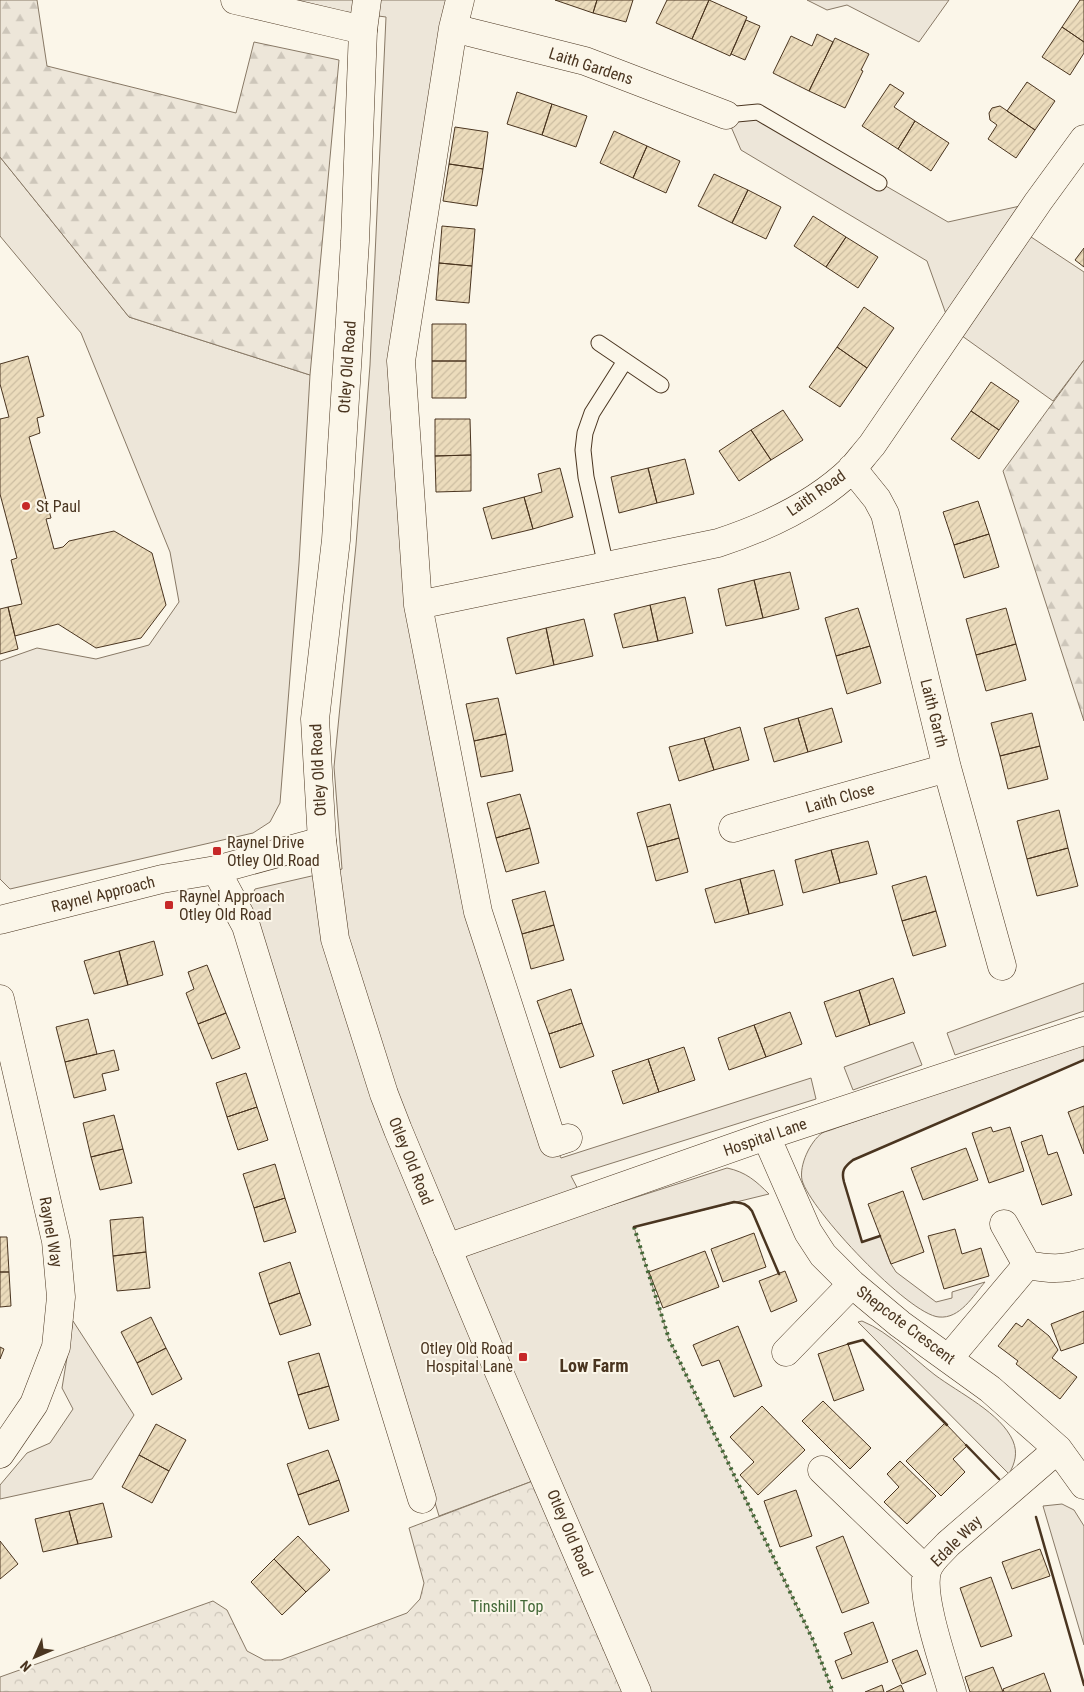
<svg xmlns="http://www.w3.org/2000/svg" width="1084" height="1692" viewBox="0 0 1084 1692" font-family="'Roboto Condensed',sans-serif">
<defs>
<pattern id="forest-firs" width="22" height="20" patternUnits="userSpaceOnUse" patternTransform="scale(1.25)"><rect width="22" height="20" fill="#ede6d9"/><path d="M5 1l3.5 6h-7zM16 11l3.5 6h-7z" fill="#cdc6ba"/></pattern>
<pattern id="park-crowns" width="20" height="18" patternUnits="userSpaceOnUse" patternTransform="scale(1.25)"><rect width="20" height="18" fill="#ede6d9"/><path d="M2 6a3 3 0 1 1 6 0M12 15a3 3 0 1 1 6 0" fill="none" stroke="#cdc6ba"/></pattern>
<pattern id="building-hatch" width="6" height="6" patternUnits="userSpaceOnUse" patternTransform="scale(1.25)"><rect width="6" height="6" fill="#ecdcbc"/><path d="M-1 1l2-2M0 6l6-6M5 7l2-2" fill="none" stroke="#ccbda1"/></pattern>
</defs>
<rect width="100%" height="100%" fill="#fbf6e9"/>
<path fill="#ede6d9" stroke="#887966" d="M290,0H460L401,361L418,605L478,912L553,1143L561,1158L811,1078L816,1099L571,1176L590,1212L727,1168C746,1172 756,1181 769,1194L634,1227L669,1339L813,1640L833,1692H637L546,1476L439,1516L286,1009L248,905L255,889L342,869L334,767L356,545L370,365L386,17L339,11Z
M807,0H949L919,42L847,5L827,10Z
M758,112L948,222L1038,202L1019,229L1084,272V360L1053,401L951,328L927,261L741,150L726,115Z
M0,157L129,317L310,375L299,563L280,803L270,822L253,833L10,889L0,879V661L37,648L96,659L149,645L179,602L170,552L81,333L0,236Z
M1084,983V1011L955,1055L947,1033Z
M913,1042L922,1065L853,1090L844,1067Z
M1084,1044V1060L853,1160C844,1167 841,1171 844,1182L862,1242L880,1236L891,1264L896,1272L936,1302L952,1298V1292L985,1282C973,1296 960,1319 939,1317C909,1315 810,1210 802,1180C799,1165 810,1142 822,1133C826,1131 832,1130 836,1128C852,1123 867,1117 883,1112C949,1088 1017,1066 1084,1044Z
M73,1321L134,1415L92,1479L0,1499V1485L27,1453L50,1443L73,1409L62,1388Z
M862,1321C891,1333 910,1356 935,1375C959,1393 1001,1413 1013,1441C1018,1453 1015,1463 1009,1474L858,1322Z
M1062,1504L1074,1510L1084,1526V1645L1043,1506Z"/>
<path fill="url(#forest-firs)" stroke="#887966" d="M0,0H37L47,66L236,113L254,42L339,60L310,375L129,317L0,157Z
M1084,360V721L1003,471Z"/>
<path fill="url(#park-crowns)" stroke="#887966" d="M546,1476L637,1692H0V1677L213,1601L227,1610L247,1651L264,1660H281L407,1613L420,1599L424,1583L409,1528Z"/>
<path fill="url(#building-hatch)" stroke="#4a3520" d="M555,0H597L593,13Z
M597,0H633L626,22L593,13Z
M667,0H709L692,39L656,23Z
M709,0L747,17L730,56L692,39Z
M1080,0H1084V42L1062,27Z
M746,20L760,26L745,60L731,54Z
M1062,27L1084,42V53L1070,75L1042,57Z
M817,34L833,42L809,91L773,73L791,36L812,46Z
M835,38L869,54L861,70L863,71L845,108L809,91Z
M1027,82L1055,101L1035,130L1007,111Z
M890,84L904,93L894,107L915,121L898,149L862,126Z
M517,92L552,104L542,135L507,124Z
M552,104L587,116L576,147L542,135Z
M1000,106L1035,130L1016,158L988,139L997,125L990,120L989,113L992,108Z
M915,121L949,143L931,171L898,149Z
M455,127L488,132L483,169L449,164Z
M614,131L647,146L633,178L600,163Z
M647,146L680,161L666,193L633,178Z
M449,164L483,169L477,206L443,201Z
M714,174L748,190L732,223L698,206Z
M748,190L781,207L766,239L732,223Z
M813,216L846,237L826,267L794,246Z
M442,226L475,229L472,266L439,263Z
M846,237L878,257L858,288L826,267Z
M1084,248V267L1075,260Z
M439,263L472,266L469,303L436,300Z
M864,307L894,328L867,368L837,347Z
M432,324H466V361H432Z
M837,347L867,368L840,407L809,387Z
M28,356L44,416L37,418L40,433L29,437L51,518L46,519L54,549L63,547L69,541L114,531L152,553L166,605L141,638L96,648L58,624L15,636L8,607L22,604L11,560L17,558L0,494V419L9,417L0,384V364Z
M432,361H466V398H432Z
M991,382L1019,401L999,430L971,411Z
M783,410L803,440L771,460L751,430Z
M971,411L999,430L979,459L951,439Z
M435,419H470L471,455L435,456Z
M751,430L771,460L739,481L719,451Z
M471,455V491L436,492L435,456Z
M685,459L694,494L657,503L648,468Z
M560,468L573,517L533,529L524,497L542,492L538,474Z
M648,468L657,503L619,513L611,477Z
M524,497L533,529L492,539L483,508Z
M978,501L989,534L954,545L943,512Z
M989,534L999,567L964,578L954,545Z
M790,572L799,609L763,618L754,580Z
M754,580L763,618L726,626L718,589Z
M685,597L693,633L658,641L650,605Z
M650,605L658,641L623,648L614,614Z
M8,607L18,649L0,654V609Z
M858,608L870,646L836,656L825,618Z
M1006,608L1016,644L976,655L966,619Z
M584,619L593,656L554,665L546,628Z
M546,628L554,665L516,674L507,638Z
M1016,644L1026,680L986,691L976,655Z
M870,646L881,683L847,694L836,656Z
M498,698L506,734L474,741L466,704Z
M832,708L842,742L808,752L798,718Z
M1032,713L1040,746L1000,756L991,723Z
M798,718L808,752L774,762L764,728Z
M740,727L749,760L714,770L704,738Z
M506,734L513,771L481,777L474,741Z
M704,738L714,770L679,781L669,747Z
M1040,746L1048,779L1008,789L1000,756Z
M520,794L530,828L496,838L487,803Z
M670,804L679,838L647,847L637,813Z
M1059,810L1068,848L1027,859L1017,821Z
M530,828L539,863L506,872L496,838Z
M679,838L688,872L656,881L647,847Z
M868,841L877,874L840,883L831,850Z
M1068,848L1078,886L1037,896L1027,859Z
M831,850L840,883L803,893L795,860Z
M774,870L783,905L749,914L740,879Z
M926,876L936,911L902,921L892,886Z
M740,879L749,914L715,923L705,889Z
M545,891L554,925L522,934L512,900Z
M936,911L946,946L913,956L902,921Z
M554,925L564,960L531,969L522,934Z
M154,941L163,975L128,985L119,951Z
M119,951L128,985L94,994L84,961Z
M207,965L226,1013L198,1024L186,993L194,989L188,972Z
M893,978L905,1013L870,1025L859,990Z
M571,989L582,1023L549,1034L537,1001Z
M859,990L870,1025L836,1037L824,1002Z
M790,1012L802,1044L766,1057L754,1025Z
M226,1013L240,1048L212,1059L198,1024Z
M88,1019L97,1054L65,1062L56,1027Z
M582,1023L594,1056L560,1068L549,1034Z
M754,1025L766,1057L729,1070L718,1038Z
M684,1047L695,1080L659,1092L648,1059Z
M114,1050L119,1070L102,1074L106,1090L74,1098L65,1062Z
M648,1059L659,1092L623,1104L612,1071Z
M246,1073L257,1107L227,1117L216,1083Z
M1084,1106V1154L1068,1112Z
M257,1107L268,1140L238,1150L227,1117Z
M114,1115L123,1149L91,1157L83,1123Z
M991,1127L993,1132L1010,1127L1024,1171L989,1183L972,1133Z
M1042,1135L1048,1155L1057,1152L1072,1195L1042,1205L1021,1142Z
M966,1148L978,1180L923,1200L911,1168Z
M123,1149L132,1183L100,1190L91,1157Z
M275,1164L285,1198L254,1208L243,1174Z
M903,1191L924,1252L891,1264L868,1204Z
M285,1198L296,1232L264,1242L254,1208Z
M143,1217L146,1252L113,1256L110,1220Z
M955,1229L962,1254L981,1248L989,1276L944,1289L928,1236Z
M754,1233L766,1267L723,1282L711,1249Z
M0,1237H7L9,1272H0Z
M705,1251L719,1287L663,1308L649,1272Z
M146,1252L150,1288L117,1291L113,1256Z
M290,1262L300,1293L269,1304L259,1273Z
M785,1271L797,1301L771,1312L759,1281Z
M0,1272H9L11,1306L0,1307Z
M300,1293L311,1325L280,1335L269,1304Z
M1084,1311V1343L1061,1351L1051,1324Z
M151,1317L166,1348L137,1363L121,1332Z
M1028,1319L1049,1336L1058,1350L1052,1358L1077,1377L1060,1399L1016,1364L1018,1361L998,1346L1016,1323L1022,1327Z
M738,1326L762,1386L734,1397L719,1360L702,1366L693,1345Z
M848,1344L864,1390L834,1401L818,1354Z
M0,1347L4,1349L0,1359Z
M166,1348L182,1379L152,1395L137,1363Z
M319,1353L329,1386L298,1395L288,1362Z
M329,1386L339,1420L309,1429L298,1395Z
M823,1401L871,1448L850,1469L802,1421Z
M762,1406L805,1450L758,1495L740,1475L754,1462L730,1437Z
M945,1423L967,1446L953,1459L965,1472L941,1496L906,1461Z
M156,1424L186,1440L169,1471L139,1455Z
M328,1450L339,1480L298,1495L287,1464Z
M139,1455L169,1471L152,1503L122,1487Z
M900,1461L936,1496L907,1524L884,1502L899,1487L887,1474Z
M339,1480L349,1511L309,1525L298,1495Z
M796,1490L812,1536L780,1547L764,1501Z
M103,1503L112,1537L78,1544L69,1511Z
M69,1511L78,1544L43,1552L35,1519Z
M298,1536L330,1570L306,1592L274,1559Z
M843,1536L869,1603L842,1613L816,1547Z
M0,1541L18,1564L0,1579Z
M1040,1549L1050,1576L1012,1589L1002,1562Z
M274,1559L306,1592L282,1615L251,1582Z
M991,1577L1012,1636L981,1647L960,1588Z
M873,1622L888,1662L842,1679L835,1661L852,1654L844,1633Z
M917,1650L926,1674L902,1684L892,1660Z
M993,1667L1003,1692H970L965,1677Z
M1044,1673L1051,1692H1004L1003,1689Z
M882,1685L884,1692H865Z
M901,1685L904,1692H886Z"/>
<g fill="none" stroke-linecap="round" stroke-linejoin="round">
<g stroke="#4a3520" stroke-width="17">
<path id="service" d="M726,115L758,112L879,183
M599,343L661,385
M606,566L586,477L583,450L585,433L592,413L625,361"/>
</g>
<g stroke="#4a3520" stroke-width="29">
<path id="minor" d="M235,0L363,30
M460,0L453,28L401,361L418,605L478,912L553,1143L568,1138
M453,28L585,61L726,115
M852,468L877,499L885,514L947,768L1002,966
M418,605L718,543C764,528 816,504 852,469C859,461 865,453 872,445L1038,202L1084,139
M733,828L947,768
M216,870L246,926L422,1499
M0,920L162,879L216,870L322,841
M0,999L56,1241L61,1297L56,1347L34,1404L0,1454
M766,1136L808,1232L823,1255L852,1284L900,1324L990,1389L1058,1449L1084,1485
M1004,1224L1027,1265C1049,1269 1063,1270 1084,1263
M447,1248L766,1136L1084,1031
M786,1352L852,1284
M949,1358L1027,1265
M822,1470L927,1571
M952,1692C944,1664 920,1597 927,1571C930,1560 941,1552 948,1544L1058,1449"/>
</g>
<g stroke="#4a3520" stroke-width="29">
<path id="tertiary" d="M367,0L363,30L355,241L336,540L315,719L322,841L335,939L384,1094L398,1130L499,1372L637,1692"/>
</g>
<use href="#service" stroke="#fbf6e9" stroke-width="15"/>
<use href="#minor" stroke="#fbf6e9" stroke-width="28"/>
<use href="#tertiary" stroke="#fbf6e9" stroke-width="28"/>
<path stroke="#436837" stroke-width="4" stroke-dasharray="2.5 4" stroke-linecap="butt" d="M634,1227L669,1339L813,1640L833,1692"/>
<path stroke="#4a3520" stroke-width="2.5" d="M634,1227L734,1202C743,1203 747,1204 752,1211L779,1274
M880,1236L862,1242L844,1182C841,1171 844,1167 853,1160L1084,1060
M848,1344L863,1340L947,1425
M966,1445L999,1479
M1036,1517L1084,1685"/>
</g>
<g fill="#c62828" stroke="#fbf6e9" stroke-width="2">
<circle cx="26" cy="506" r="5"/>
<rect x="212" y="846" width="10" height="10" rx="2.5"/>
<rect x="164" y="900" width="10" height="10" rx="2.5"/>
<rect x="518" y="1352" width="10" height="10" rx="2.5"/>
</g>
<g text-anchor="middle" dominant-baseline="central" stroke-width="4" stroke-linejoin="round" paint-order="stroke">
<g font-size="16" fill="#4a3520" stroke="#fbf6e9">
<text transform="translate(591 66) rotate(18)">Laith Gardens</text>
<text transform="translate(347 367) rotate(-86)">Otley Old Road</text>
<text transform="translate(816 493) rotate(-35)">Laith Road</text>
<text transform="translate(934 713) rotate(76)">Laith Garth</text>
<text transform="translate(318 770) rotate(-93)">Otley Old Road</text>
<text transform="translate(840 798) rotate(-16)">Laith Close</text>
<text transform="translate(103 894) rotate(-14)">Raynel Approach</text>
<text transform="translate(765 1137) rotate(-19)">Hospital Lane</text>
<text transform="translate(411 1161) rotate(68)">Otley Old Road</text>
<text transform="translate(51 1232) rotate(80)">Raynel Way</text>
<text transform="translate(906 1325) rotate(37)">Shepcote Crescent</text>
<text transform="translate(570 1533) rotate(67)">Otley Old Road</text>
<text transform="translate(956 1541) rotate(-45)">Edale Way</text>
</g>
<g font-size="16" fill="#4a3520" stroke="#fbf6e9" text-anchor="start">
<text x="36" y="506">St Paul</text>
<text x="227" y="842">Raynel Drive<tspan x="227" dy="18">Otley Old Road</tspan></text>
<text x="179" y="896">Raynel Approach<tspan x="179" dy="18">Otley Old Road</tspan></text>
<text x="513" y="1348" text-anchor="end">Otley Old Road<tspan x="513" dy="18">Hospital Lane</tspan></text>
</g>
<g font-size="16" fill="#436837" stroke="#fbf6e9">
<text x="507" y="1606">Tinshill Top</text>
</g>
<g font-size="18" font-weight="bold" fill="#4a3520" stroke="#fbf6e9">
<text x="594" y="1365">Low Farm</text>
</g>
</g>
<g transform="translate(35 1657) rotate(225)" stroke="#fbf6e9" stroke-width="4" paint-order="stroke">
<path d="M0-4L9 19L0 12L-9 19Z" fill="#4a3520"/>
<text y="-8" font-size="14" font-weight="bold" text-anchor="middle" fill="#4a3520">N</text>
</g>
</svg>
